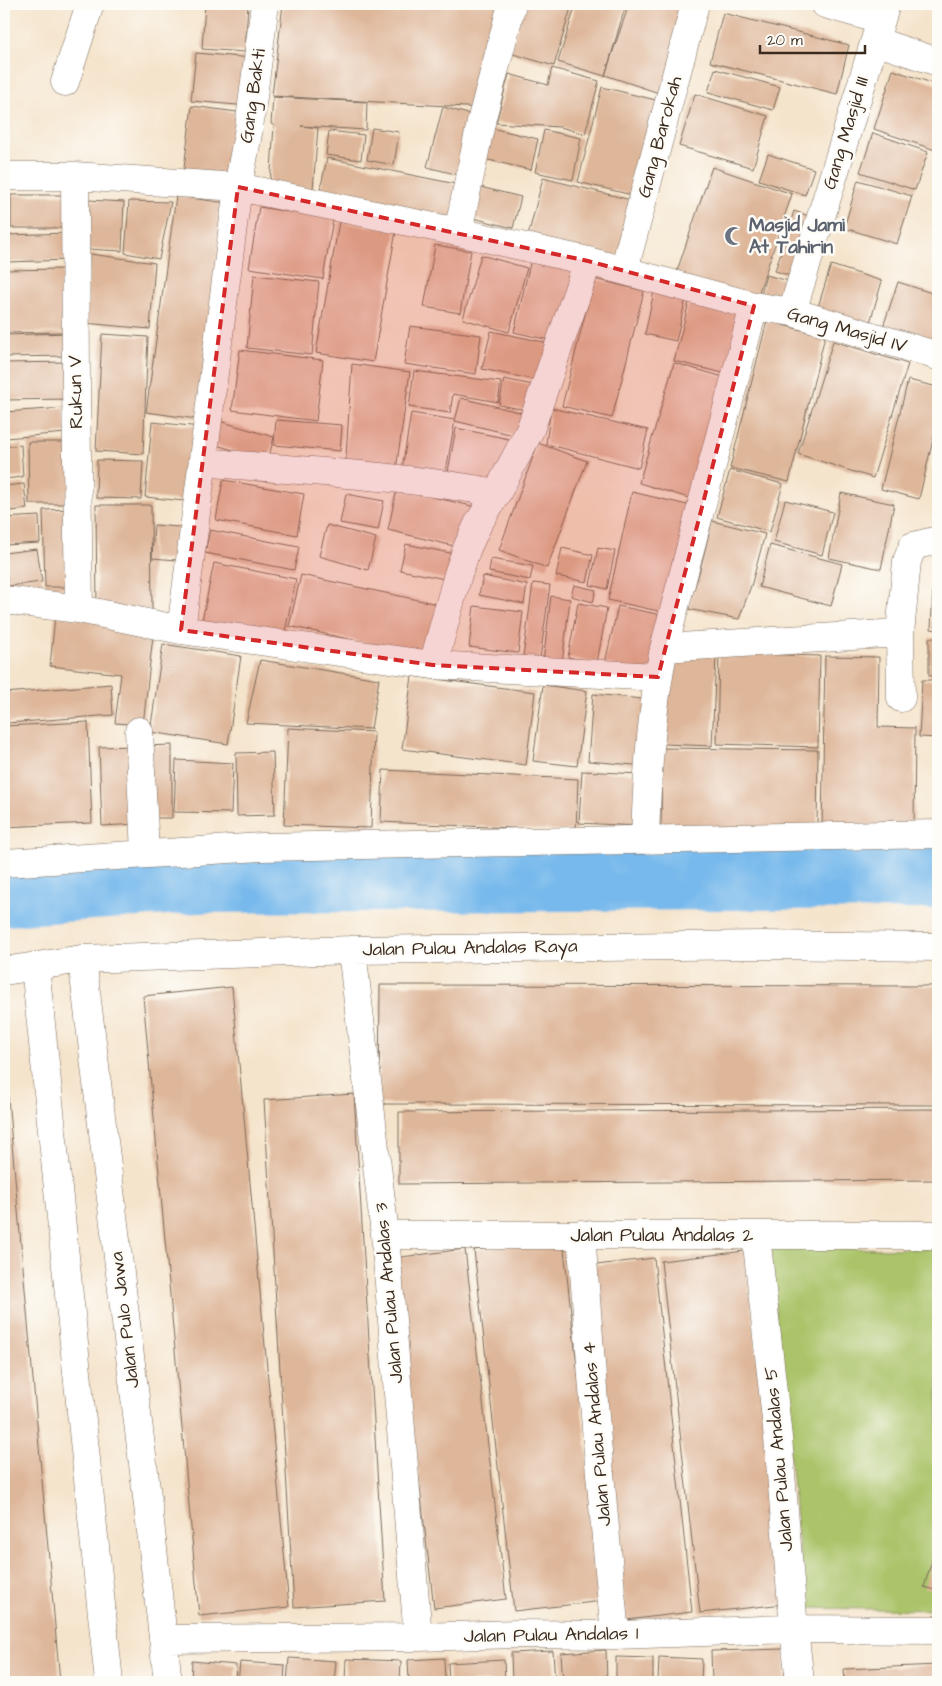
<svg xmlns="http://www.w3.org/2000/svg" width="942" height="1686" viewBox="0 0 942 1686" font-family="'Architects Daughter',sans-serif">
<rect width="100%" height="100%" fill="#fdfcf7"/>
<filter id="ink" filterUnits="userSpaceOnUse"><feTurbulence type="fractalNoise" baseFrequency=".02" numOctaves="2"/><feDisplacementMap in="SourceGraphic" scale="10" xChannelSelector="R" yChannelSelector="G"/><feConvolveMatrix kernelMatrix="1 2 1 2 8 2 1 2 1" color-interpolation-filters="sRGB"/></filter>
<filter id="wash" filterUnits="userSpaceOnUse"><feTurbulence type="fractalNoise" baseFrequency=".0096" numOctaves="4" result="noise"/><feDisplacementMap in="SourceGraphic" scale="20" xChannelSelector="R" yChannelSelector="G"/><feGaussianBlur stdDeviation="1.12" result="paint"/><feColorMatrix in="noise" values="0 0 0 0 0 0 0 0 0 0 0 0 0 0 0 0 0 1.4 0 .05"/><feComposite in="paint" operator="in"/></filter>
<g filter="url(#wash)">
<rect width="100%" height="100%" fill="#f5e4cc"/>
<path fill="#abc46a" stroke="#737744" d="M769,1248L938,1249V1610L805,1608Z"/>
<g fill="none" stroke-linecap="round" stroke-linejoin="round">
<path stroke="#77b9ec" stroke-width="62" d="M4,895L196,882L938,878"/>
</g>
<g id="blocks">
<path fill="#deb699" d="M205,4H248L245,52L202,49Z
M283,4H508L483,108L272,96Z
M524,4H572L554,66L510,53Z
M576,4H626L605,76L558,62Z
M629,4H692L662,94L605,75Z
M723,13L849,45L837,94L710,62Z
M196,53L252,58L248,106L191,101Z
M552,68L599,81L585,134L560,127L496,123L509,74L548,85Z
M715,69L780,87L773,110L708,92Z
M893,70L938,85V151L874,129Z
M602,87L664,102L640,197L578,182Z
M695,94L768,116L753,168L679,146Z
M273,97L367,102L366,130L301,126L318,128L313,189L270,186L274,125L271,124Z
M192,106L245,113L236,183L183,176Z
M443,107L479,117L463,176L427,167Z
M487,127L538,139L531,170L480,158Z
M372,128L399,132L394,165L367,160Z
M544,130L581,138L573,180L535,172Z
M329,131L364,135L361,160L326,155Z
M873,133L928,152L915,190L860,172Z
M768,154L814,169L805,195L759,180Z
M327,158L466,186L458,227L318,199Z
M712,167L792,194L755,304L675,277Z
M543,178L639,202L624,264L527,240Z
M858,180L912,196L897,244L844,228Z
M472,185L521,197L513,228L465,216Z
M11,195H69V228H11Z
M176,196L234,204L204,420L146,412Z
M88,200L124,202L122,251L86,249Z
M129,201L171,202L159,259L125,253Z
M259,207L333,219L323,279L249,268Z
M794,211L818,219L798,278L775,271Z
M339,222L396,231L373,362L316,353Z
M68,233L69,260L8,262L7,235Z
M435,245L471,251L460,313L424,307Z
M90,254L155,263L150,329L84,323Z
M481,255L527,268L509,332L463,319Z
M531,259L575,270L558,342L514,332Z
M831,265L882,281L869,326L817,310Z
M63,269L64,332L4,333V270Z
M254,275L319,282L312,355L247,348Z
M766,275L797,283L792,303L761,295Z
M594,279L644,291L612,418L562,406Z
M898,282L938,295V352L881,333Z
M654,291L686,298L676,341L645,334Z
M689,302L750,317L735,376L674,361Z
M767,321L825,336L789,482L730,468Z
M410,326L481,335L476,374L404,364Z
M491,331L549,343L540,381L482,369Z
M69,333V356L4,357V335Z
M102,334L148,337L143,454L96,451Z
M833,341L908,364L873,478L798,454Z
M240,350L323,360L316,421L232,410Z
M70,362L71,399L4,400V363Z
M674,363L734,380L699,501L639,483Z
M352,364L410,372L395,477L345,471Z
M414,371L501,382L498,402L453,394L450,413L409,407Z
M504,379L538,386L533,411L499,405Z
M908,380L938,387V418L919,499L881,489Z
M461,398L527,414L522,437L455,421Z
M64,408L66,433L6,438L4,412Z
M551,408L648,430L639,468L546,444Z
M411,413L455,420L445,477L402,470Z
M216,420L274,437L268,460L209,443Z
M276,420L342,425L340,451L274,445Z
M152,422L201,427L194,502L145,497Z
M456,428L509,439L499,487L447,477Z
M28,442H72V504H29Z
M538,443L587,461L547,568L499,550Z
M21,445L23,477L4,479V447Z
M97,460L143,461L141,499L96,498Z
M730,470L783,484L770,532L717,517Z
M223,480L304,494L297,535L216,520Z
M24,484L27,509L4,512V486Z
M397,489L472,506L462,548L388,530Z
M632,492L696,507L672,614L608,600Z
M841,493L894,504L881,569L829,558Z
M346,494L384,501L378,530L340,523Z
M785,500L833,512L822,555L774,542Z
M96,505H151L152,610L97,611Z
M75,509L77,587H45L43,510Z
M39,516L40,543L4,545V518Z
M712,521L765,534L752,583L739,619L688,609L700,570Z
M154,525L191,528L189,561L152,558Z
M327,525L376,538L368,570L319,556Z
M210,530L299,547L294,570L205,553Z
M406,544L455,554L450,580L400,570Z
M770,545L842,564L831,606L759,587Z
M562,548L593,555L587,582L556,576Z
M598,548L615,551L607,589L590,585Z
M37,549L42,582L8,586L4,553Z
M491,559L533,566L530,580L489,572Z
M214,563L296,579L283,641L201,625Z
M934,567H938V630L931,629Z
M301,575L442,605L430,657L289,626Z
M483,576L527,585L524,604L479,595Z
M533,583L550,585L539,666L522,665Z
M574,585L596,590L593,602L571,596Z
M551,596L570,599L562,664L543,662Z
M578,603L607,608L597,663L568,657Z
M474,606L523,612L518,653L469,647Z
M618,606L667,616L654,674L605,663Z
M4,609H7L5,665H4Z
M55,616L154,627L143,725L115,723L121,674L50,666Z
M929,638H938V675L929,676Z
M163,644L241,656L228,744L150,732Z
M719,653L820,656L818,747L717,744Z
M668,654L716,655L712,746L664,744Z
M825,656L879,657L878,727L915,728L914,828L822,827Z
M260,660L379,679L371,729L246,723Z
M412,676L535,692L526,765L402,749Z
M922,680H938V738L919,737Z
M111,684L113,715L7,723L5,693Z
M543,685L587,691L577,766L533,761Z
M593,694L652,700L646,766L588,761Z
M88,722L92,823L4,827V726Z
M288,728L374,732L371,828L284,825Z
M172,745V818H145V746Z
M137,746L139,824L102,826L99,747Z
M662,748L818,750L817,831L661,829Z
M273,752L275,815L237,816L236,753Z
M176,760L233,763L231,813L174,812Z
M383,770L578,779L576,831L381,822Z
M582,771L640,774L637,826L579,823Z
M937,785H938V820H935Z
M380,985L938,986V1105L379,1104Z
M232,987L289,1607L199,1616L143,996Z
M4,1065H5L60,1682H4Z
M354,1094L385,1601L294,1607L264,1100Z
M938,1109V1180L399,1184V1112Z
M563,1240L603,1601L514,1611L474,1250Z
M465,1249L506,1599L434,1608L393,1258Z
M745,1251L784,1604L700,1613L661,1261Z
M654,1258L692,1612L626,1620L588,1266Z
M934,1554L938,1555V1591L924,1587Z
M784,1649L785,1682H712L711,1651Z
M606,1650L607,1682H563L561,1653Z
M553,1651L555,1682H512L511,1653Z
M616,1657L653,1658V1682H616Z
M659,1657L702,1659L701,1682H658Z
M289,1658L336,1661L334,1682H287Z
M444,1658L445,1682H409L408,1660Z
M346,1659L401,1661L400,1682H345Z
M504,1660L505,1682H449L448,1663Z
M192,1661L236,1665L235,1682H191Z
M240,1662L285,1665L284,1682H238Z
M938,1665V1682H845L844,1669Z"/>
</g>
</g>
<g filter="url(#ink)">
<use href="#blocks" fill-opacity="0" stroke="#7c6b5b" stroke-width="1"/>
<g fill="none" stroke-linecap="round" stroke-linejoin="round">
<g stroke="#7c6b5b" stroke-width="29">
<path id="minor" d="M825,4L881,20
M875,41L938,62
M65,82L90,4
M4,176H75L238,187L458,232L588,261L754,306L792,312L938,356
M75,176L76,383L79,609
M458,232L482,118L512,4
M624,270L695,4
M792,312L886,4
M203,462C301,471 400,475 497,493
M4,600L79,609L181,630L433,665L658,677
M181,630L238,187L249,128L265,4
M664,648L900,633
M433,665L458,574L467,548L478,524L497,493L530,430L588,261
M901,698L900,633L907,561L913,546L938,540
M139,731L145,853
M645,840C647,775 651,711 664,648L754,306
M4,863L262,847L938,834
M352,950L385,1235L418,1637
M82,959L148,1505L168,1682
M35,966L109,1682
M4,971L82,959L352,950L761,945L938,947
M581,1234L597,1441L615,1635
M385,1235H938
M756,1235L778,1438L794,1629L800,1682
M164,1639L418,1637L517,1634L615,1635L794,1629L938,1630"/>
</g>
<use href="#minor" stroke="#fff" stroke-width="28"/>
</g>
</g>
<path fill="#d62828" fill-opacity="0.2" stroke="#d62828" stroke-width="4" stroke-dasharray="10 6" stroke-linejoin="round" d="M238,187L588,261L754,306L658,677L433,665L181,630Z"/>
<defs>
<g id="mosque-bare" transform="scale(1.5)"><path d="M3.5-4.9A6 6 0 1 0 3.5 4.9A5 5 0 1 1 3.5-4.9Z" fill="#6b7280" stroke="#fdfcf7" stroke-width="2.5" paint-order="stroke"/></g>
</defs>
<g fill-rule="evenodd">
<use href="#mosque-bare" x="734" y="236"/>
</g>
<g text-anchor="middle" dominant-baseline="central" stroke-width="5" stroke-linejoin="round" paint-order="stroke">
<g font-size="19" fill="#3b2a1e" stroke="#fdfcf7">
<text transform="translate(253 96) rotate(-82)">Gang Bakti</text>
<text transform="translate(846 133) rotate(-73)">Gang Masjid III</text>
<text transform="translate(660 137) rotate(-75)">Gang Barokah</text>
<text transform="translate(847 330) rotate(16)">Gang Masjid IV</text>
<text transform="translate(76 392) rotate(-91)">Rukun V</text>
<text transform="translate(470 948) rotate(-1)">Jalan Pulau Andalas Raya</text>
<text x="662" y="1235">Jalan Pulau Andalas 2</text>
<text transform="translate(389 1293) rotate(-95)">Jalan Pulau Andalas 3</text>
<text transform="translate(125 1320) rotate(-97)">Jalan Pulo Jawa</text>
<text transform="translate(597 1434) rotate(-95)">Jalan Pulau Andalas 4</text>
<text transform="translate(779 1459) rotate(-95)">Jalan Pulau Andalas 5</text>
<text transform="translate(551 1635) rotate(-1)">Jalan Pulau Andalas 1</text>
</g>
<g font-size="19" font-weight="bold" fill="#5b616d" stroke="#fdfcf7" text-anchor="start">
<text x="749" y="225">Masjid Jami<tspan x="749" dy="22">At Tahirin</tspan></text>
</g>
</g>
<rect width="942" height="1686" fill="none" stroke="#fdfcf7" stroke-width="20"/>
<path d="M760 45v8h105v-8" fill="none" stroke="#3b2a1e" stroke-width="2.5"/>
<text x="767" y="45" font-size="15" fill="#3b2a1e" stroke="#fdfcf7" stroke-width="4" paint-order="stroke">20 m</text>
</svg>
